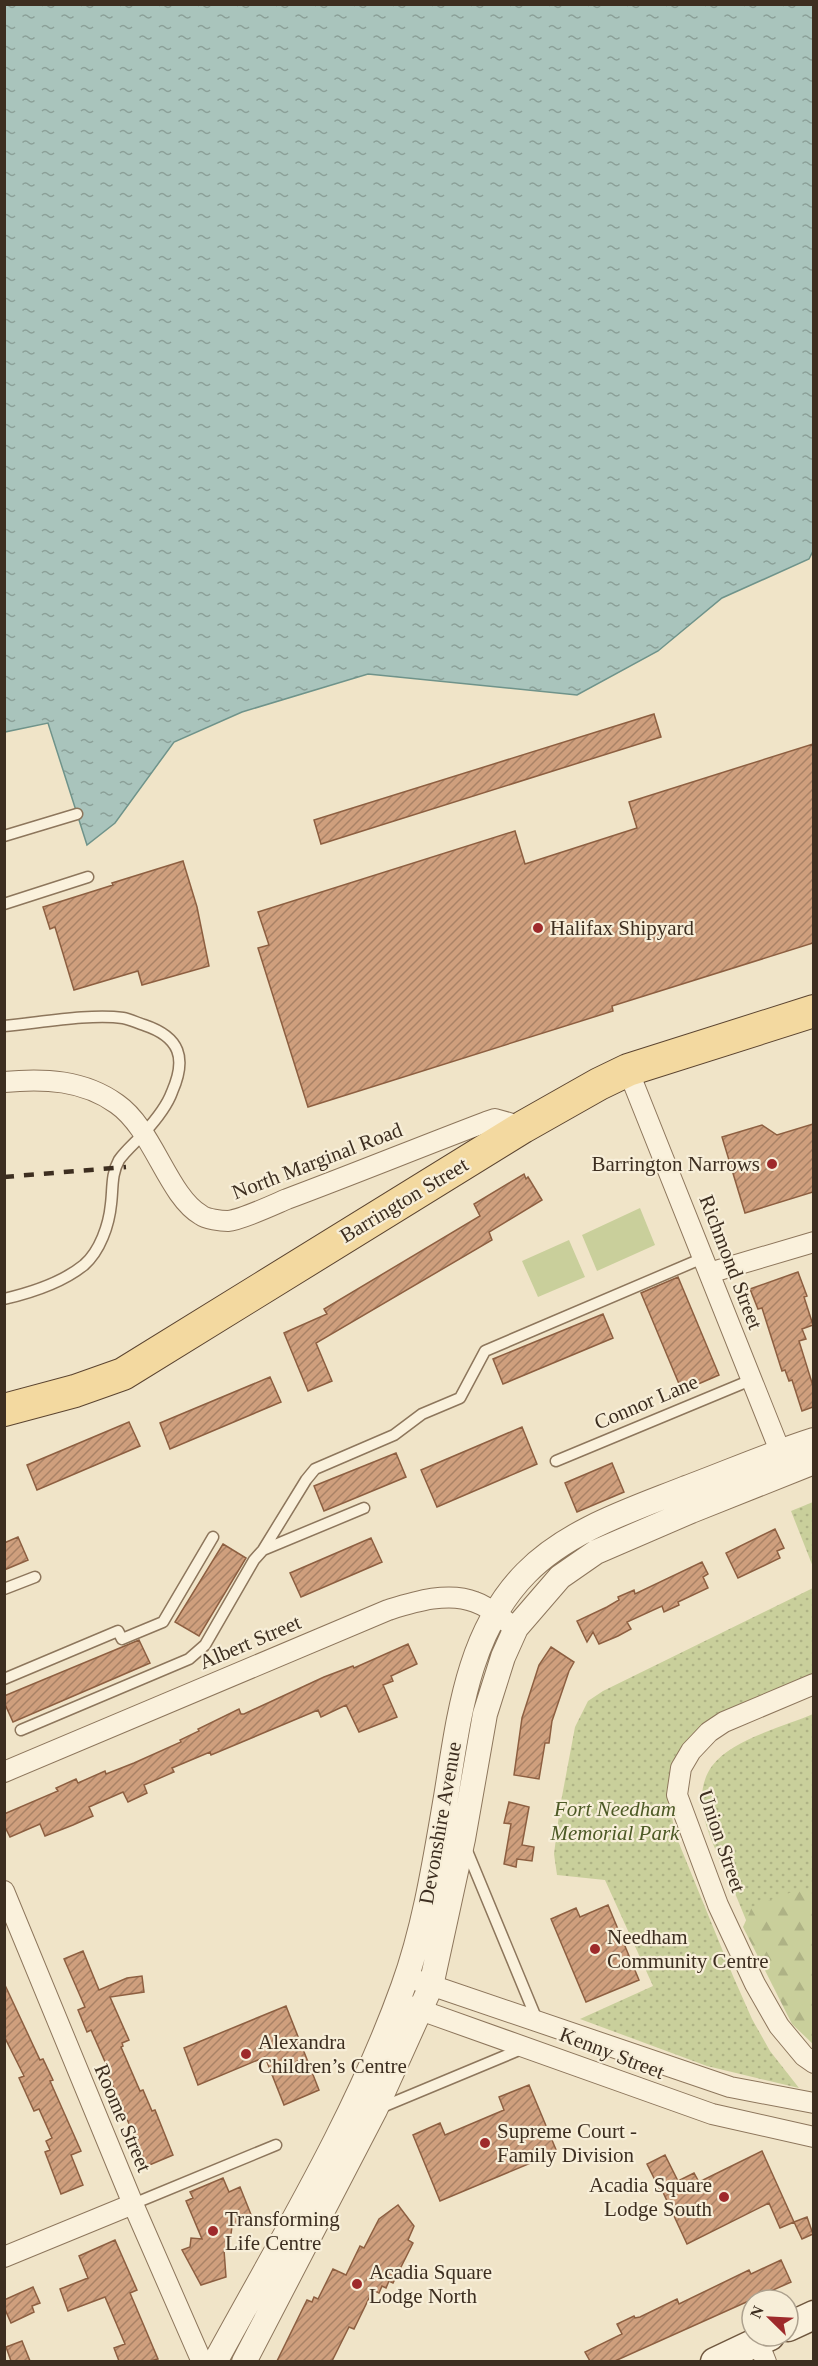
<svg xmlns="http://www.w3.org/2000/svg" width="818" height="2366" viewBox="0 0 818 2366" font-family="'Times New Roman',serif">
<defs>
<pattern id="green-dots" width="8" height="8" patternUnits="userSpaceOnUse" patternTransform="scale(1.5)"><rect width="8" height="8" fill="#c9cf9b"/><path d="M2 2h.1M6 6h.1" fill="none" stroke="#aeb285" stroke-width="1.8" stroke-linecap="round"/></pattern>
<pattern id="forest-firs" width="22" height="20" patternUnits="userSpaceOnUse" patternTransform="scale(1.5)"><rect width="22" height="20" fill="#c9cf9b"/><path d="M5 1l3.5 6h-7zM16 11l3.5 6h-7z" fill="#aeb285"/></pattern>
<pattern id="water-ripples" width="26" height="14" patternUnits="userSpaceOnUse" patternTransform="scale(1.5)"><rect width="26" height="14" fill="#a9c4bc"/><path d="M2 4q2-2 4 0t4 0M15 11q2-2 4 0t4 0" fill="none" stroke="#8ba098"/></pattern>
<pattern id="building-hatch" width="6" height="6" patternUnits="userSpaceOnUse" patternTransform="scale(1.5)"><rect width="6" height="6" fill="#cf9f7d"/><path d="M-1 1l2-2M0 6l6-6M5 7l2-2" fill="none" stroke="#a98266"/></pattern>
</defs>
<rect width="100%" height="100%" fill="#f0e4c8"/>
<path fill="url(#green-dots)" d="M813,1502V1567L791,1511Z
M813,1588V1678L734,1712L670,1792L671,1813L676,1836L733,1976L752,2019L770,2051L799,2088L707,2066L580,2019L653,1986L605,1880L557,1875L554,1854L560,1807L575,1727L588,1701L603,1691Z
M813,1714V2044C775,1998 755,1941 732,1886C721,1860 705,1833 702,1805C701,1791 704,1777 712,1766C731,1740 785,1726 813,1714Z"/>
<path fill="url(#forest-firs)" d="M800,1889L813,1897V2044L792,2024L743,1927L752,1907Z"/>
<path fill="#c9cf9b" d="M640,1208L655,1245L597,1271L582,1235Z
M569,1240L585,1277L538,1297L522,1261Z"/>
<path fill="url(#water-ripples)" stroke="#6f938a" stroke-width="1.5" d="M4,5H813L814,549L809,559L722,598L658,651L577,695L368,674L242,712L174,742L115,823L87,845L48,723L5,732Z"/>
<path fill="url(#building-hatch)" stroke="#8d5f41" stroke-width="1.5" d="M654,714L661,737L321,844L314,820Z
M813,744V943L612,1006L613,1011L308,1107L258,948L269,945L258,912L515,831L525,864L637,828L629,802Z
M183,861L197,907L209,966L142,985L138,971L74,990L55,927L50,929L43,907L113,885L112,883Z
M813,1124V1192L745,1213L722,1137L762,1125L777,1135Z
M524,1174L526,1179L528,1177L542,1200L489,1232L492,1240L316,1343L332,1381L308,1391L284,1333L327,1314L324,1309L480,1216L474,1204Z
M798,1272L807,1296L804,1297L813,1325L802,1329L806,1339L799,1341L813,1386V1407L802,1411L792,1380L789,1381L785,1370L782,1371L762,1308L758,1309L750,1289Z
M678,1277L719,1375L682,1391L641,1293Z
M603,1314L613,1338L503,1384L493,1359Z
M270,1377L281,1402L170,1449L160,1423Z
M129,1422L140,1446L37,1490L27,1465Z
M522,1427L537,1464L437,1507L421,1470Z
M396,1453L406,1477L324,1511L314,1486Z
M612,1463L624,1492L577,1512L565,1483Z
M775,1529L784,1548L777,1551L780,1558L738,1578L726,1553Z
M18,1537L28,1560L4,1570V1543Z
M371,1538L382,1562L301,1597L290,1573Z
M223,1544L246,1558L199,1636L175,1622Z
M702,1562L708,1574L703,1577L708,1588L678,1602L679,1605L664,1612L662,1606L627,1622L631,1629L618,1636L599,1644L593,1632L587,1642L577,1621L607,1607L619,1600L618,1597L634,1590L635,1594Z
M139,1640L150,1663L13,1722L4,1702V1696Z
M408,1644L417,1664L391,1676L393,1681L383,1685L397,1717L359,1732L346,1705L321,1717L318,1710L211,1755L210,1752L172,1768L174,1772L144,1785L147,1793L128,1802L123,1792L89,1807L93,1816L73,1825L45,1836L40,1824L10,1837L4,1825V1814L58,1791L56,1788L76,1779L78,1783L105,1771L106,1774L134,1763L181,1742L180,1740L199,1731L198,1729L239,1709L241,1714H244L324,1677L353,1666L354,1668Z
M551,1647L574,1662L569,1671L552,1721L549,1743H545L539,1779L514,1775L522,1718L539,1665Z
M509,1802L529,1807L522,1845L534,1847L532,1861L517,1859L516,1867L504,1864L511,1824L504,1823Z
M608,1905L639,1980L586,2002L551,1919L576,1908L580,1917Z
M83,1951L99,1990L127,1978L142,1976L144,1992L110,1997L129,2040L122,2043L123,2046L121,2047L140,2091L143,2090L152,2111L155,2110L173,2155L147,2166L104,2065L106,2064L91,2030L87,2032L78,2010L85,2007L64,1959Z
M4,1983L40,2060L43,2059L53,2080L50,2081L81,2151L71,2155L83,2185L61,2194L45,2152L50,2150L46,2141L52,2138L39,2109L34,2111L19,2078L24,2076L4,2036Z
M286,2006L319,2090L284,2105L265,2057L198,2085L184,2048Z
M529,2085L557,2152L440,2201L413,2135L440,2123L445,2135L504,2110L499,2097Z
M762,2151L794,2222L780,2228L769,2203L687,2244L661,2188H659L647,2164L665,2155L678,2181L694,2173L699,2182Z
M223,2178L229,2192L240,2187L252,2217L232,2226L229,2251L224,2250L226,2277L201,2285L182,2250L190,2247L191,2238L202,2239L186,2201L193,2198L190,2192Z
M398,2205L414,2226L408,2240L413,2243L393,2283L389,2281L386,2288L382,2286L379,2293L373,2290L354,2329L349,2327L332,2361H277L307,2300L312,2302L314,2297L318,2299L333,2269L346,2275L360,2246L364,2248L379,2219Z
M807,2217L813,2234L802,2239L794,2222Z
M115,2240L137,2290L130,2293L158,2359L150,2361H119L114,2348L125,2344L105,2297L68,2311L60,2289L88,2278L79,2256Z
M781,2260L791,2282L615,2361H590L585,2352L622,2334L617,2324L634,2316L635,2318L640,2317L677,2299L679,2304L749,2270L751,2274Z
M33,2287L40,2303L32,2306L34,2312L11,2323L4,2307V2300Z
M22,2341L30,2361H11L6,2347Z"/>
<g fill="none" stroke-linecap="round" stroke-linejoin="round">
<g stroke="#8d765c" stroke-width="13">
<path id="service" d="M4,836L77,814
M4,904L88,877
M4,1026C38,1023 91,1013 123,1018C130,1019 137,1023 144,1025C180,1037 187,1058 172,1092C167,1106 154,1122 144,1133C136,1142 126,1150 119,1160C111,1174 113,1189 111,1204C109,1225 100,1251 84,1265C63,1282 30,1293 4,1299
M556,1461L751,1380
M263,1550L364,1508
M4,1589L35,1577
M4,1679L118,1631L122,1639L163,1622L213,1537
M21,1730L189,1659L205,1645L254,1560L263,1550L306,1480L315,1469L394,1435L422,1414L460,1398L485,1351L703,1258
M465,1846L537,2020
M380,2108L524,2048
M133,2204L276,2145"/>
</g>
<g stroke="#8d765c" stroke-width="22">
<path id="minor" d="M628,1070L786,1466
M4,1082C44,1078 84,1080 117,1104C153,1129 168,1196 201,1215C206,1219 221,1221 228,1221C241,1220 273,1205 287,1199C354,1174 420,1147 486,1122L495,1119L523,1127
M709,1273L814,1242
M814,1684L724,1722L709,1732L691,1751L681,1768L677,1795L718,1905L755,1984L779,2026L804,2056L814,2063
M4,1772L388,1610C414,1602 448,1591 475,1602C487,1606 498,1615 507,1622
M4,1891L133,2204L202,2362
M407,1977L730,2087L814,2103
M409,2006L712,2114L814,2137
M4,2257L133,2204
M758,2342L766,2362"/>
</g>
<g stroke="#8d765c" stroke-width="26">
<path id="tertiary" d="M215,2362C282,2239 356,2118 403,1987C425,1926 435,1861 446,1797C459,1718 467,1633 526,1573C568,1530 631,1510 686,1488C729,1472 770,1454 814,1440
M244,2362L375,2110L431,1986L463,1839L485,1714L503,1657L516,1628L560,1577L596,1552L691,1511L814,1462"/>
</g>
<g stroke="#6f573f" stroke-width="31">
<path id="secondary" d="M788,2327L814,2315
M715,2362L770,2336"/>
</g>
<g stroke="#5b4430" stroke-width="34">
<path id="primary" d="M4,1410L75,1391L123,1374L523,1127L599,1084L628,1070L814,1011"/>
</g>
<use href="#service" stroke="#faf1dc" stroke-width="10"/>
<use href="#minor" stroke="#faf1dc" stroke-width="20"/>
<use href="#tertiary" stroke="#faf1dc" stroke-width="24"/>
<use href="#secondary" stroke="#faf1dc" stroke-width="28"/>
<use href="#primary" stroke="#f3d9a0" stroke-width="32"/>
<path stroke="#3d2e20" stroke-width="4.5" stroke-dasharray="10 10" stroke-linecap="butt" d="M4,1177L126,1167"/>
</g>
<g fill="#9e2a2b" stroke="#f7eed8" stroke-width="2">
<circle cx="538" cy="928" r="6"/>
<circle cx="772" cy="1164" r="6"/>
<circle cx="595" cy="1949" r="6"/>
<circle cx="246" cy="2054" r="6"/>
<circle cx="485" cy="2143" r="6"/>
<circle cx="724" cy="2197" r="6"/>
<circle cx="213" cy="2231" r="6"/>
<circle cx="357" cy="2284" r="6"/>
</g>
<g text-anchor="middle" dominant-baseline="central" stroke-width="4.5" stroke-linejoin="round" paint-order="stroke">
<g font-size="21" fill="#3d2e20" stroke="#f7eed8" text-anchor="start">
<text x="550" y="928">Halifax Shipyard</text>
<text x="760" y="1164" text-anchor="end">Barrington Narrows</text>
<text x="607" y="1937">Needham<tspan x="607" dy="24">Community Centre</tspan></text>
<text x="258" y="2042">Alexandra<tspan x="258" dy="24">Children’s Centre</tspan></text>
<text x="497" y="2131">Supreme Court -<tspan x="497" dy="24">Family Division</tspan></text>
<text x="712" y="2185" text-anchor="end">Acadia Square<tspan x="712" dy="24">Lodge South</tspan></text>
<text x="225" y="2219">Transforming<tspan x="225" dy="24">Life Centre</tspan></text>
<text x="369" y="2272">Acadia Square<tspan x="369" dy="24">Lodge North</tspan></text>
</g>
<g font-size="21" fill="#3d2e20" stroke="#f7eed8">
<text transform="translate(317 1161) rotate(-21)">North Marginal Road</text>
<text transform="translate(404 1200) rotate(-31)">Barrington Street</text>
<text transform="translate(731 1262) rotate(69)">Richmond Street</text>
<text transform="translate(646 1402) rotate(-23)">Connor Lane</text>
<text transform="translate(250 1642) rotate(-23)">Albert Street</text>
<text transform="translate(440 1823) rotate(-80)">Devonshire Avenue</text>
<text transform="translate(722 1841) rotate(71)">Union Street</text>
<text transform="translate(612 2053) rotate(21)">Kenny Street</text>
<text transform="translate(123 2118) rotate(67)">Roome Street</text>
</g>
<g font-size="21" font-style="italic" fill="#4d5a26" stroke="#f7eed8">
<text x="615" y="1809">Fort Needham<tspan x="615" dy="24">Memorial Park</tspan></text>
</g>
</g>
<rect width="818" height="2366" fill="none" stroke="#3d2e20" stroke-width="12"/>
<g transform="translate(770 2318) rotate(294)"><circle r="28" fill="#f7eed8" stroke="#ada18e" stroke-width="1.5"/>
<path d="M0-4.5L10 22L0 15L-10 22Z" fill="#9e2a2b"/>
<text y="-9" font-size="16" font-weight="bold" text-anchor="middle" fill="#3d2e20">N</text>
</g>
</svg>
